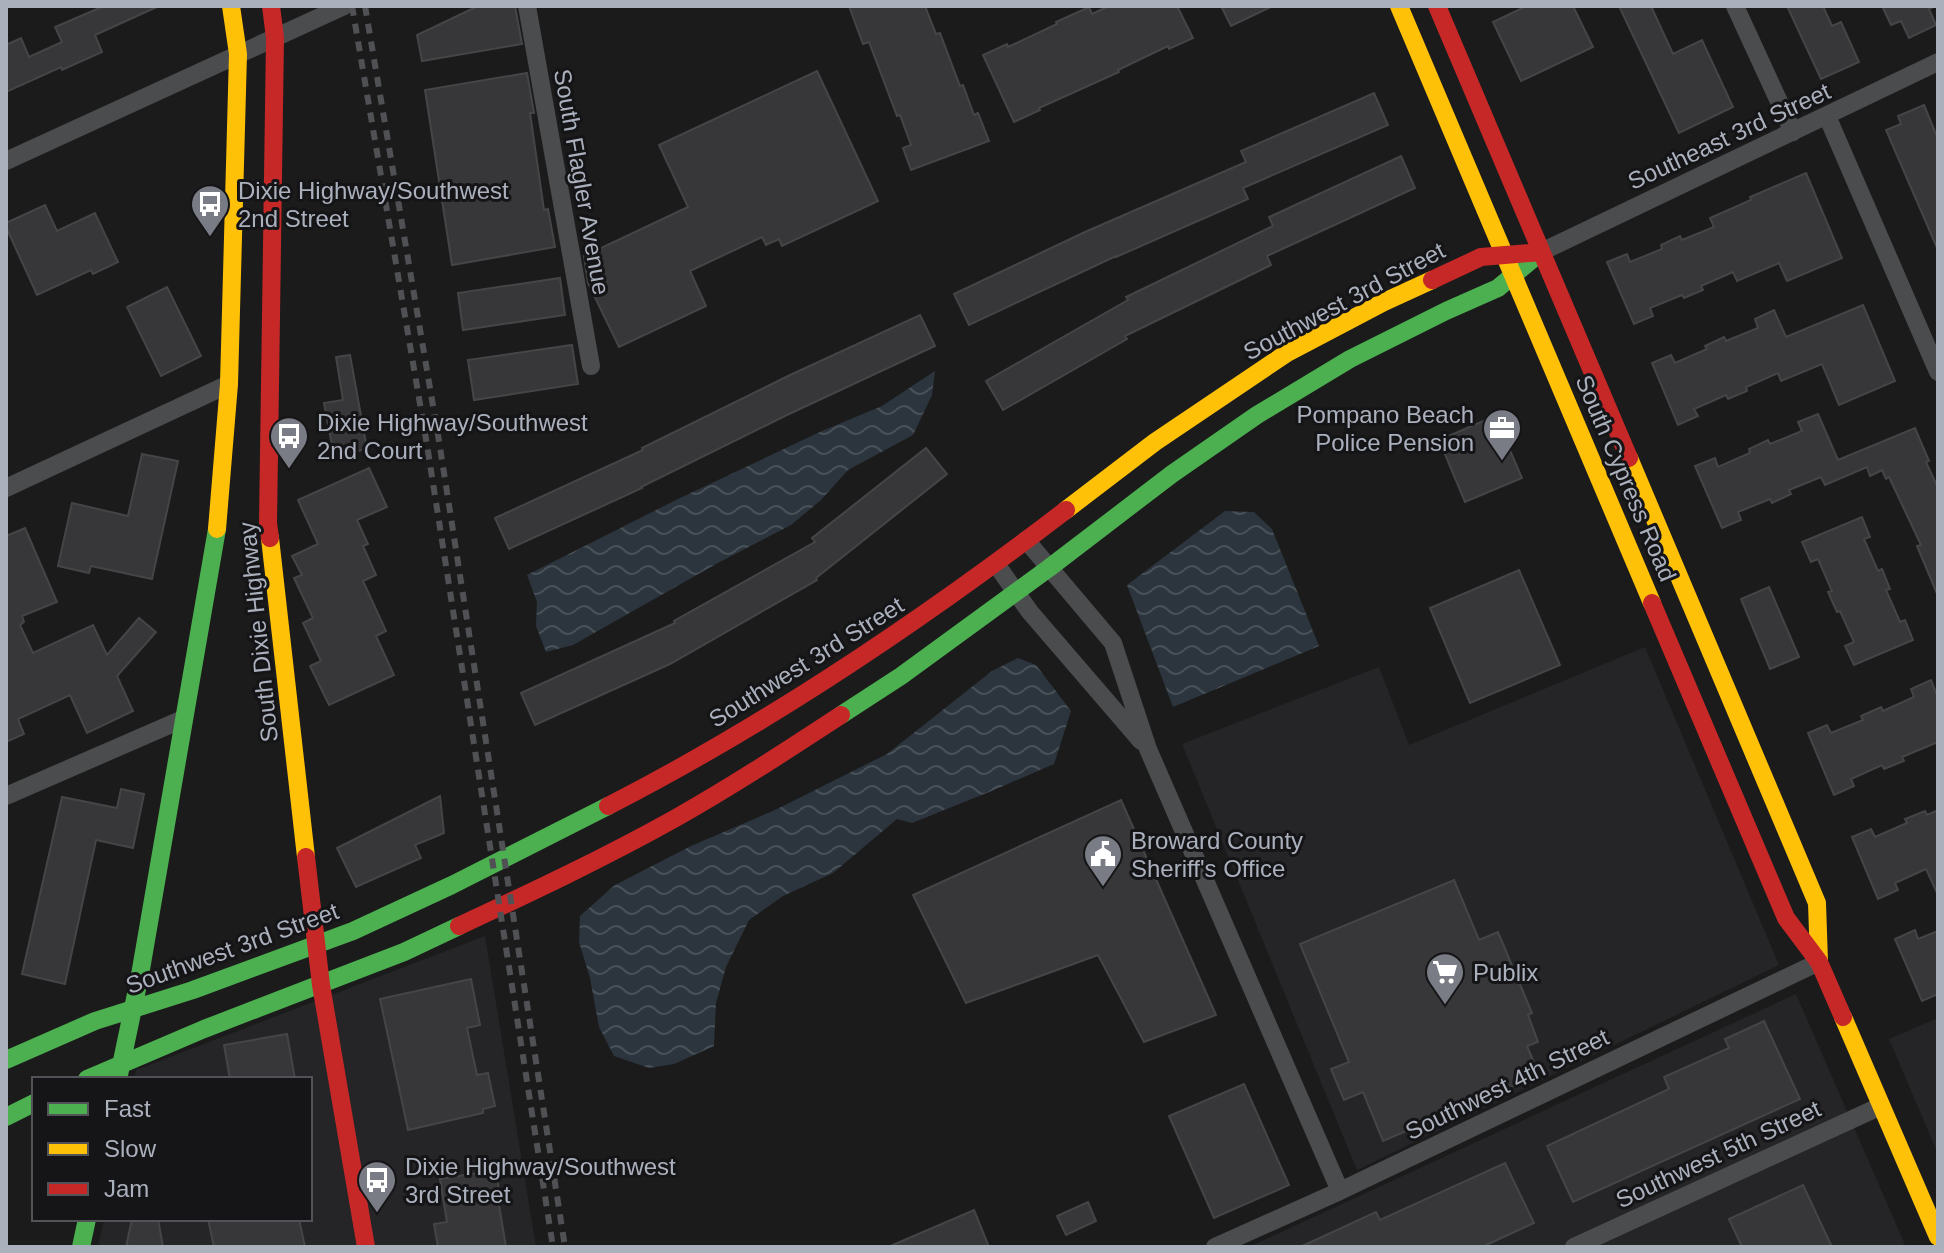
<svg xmlns="http://www.w3.org/2000/svg" width="1944" height="1253" viewBox="0 0 1944 1253" font-family="Arial,sans-serif">
<defs>
<pattern id="water-waves" width="16" height="10" patternUnits="userSpaceOnUse" patternTransform="scale(2)"><rect width="16" height="10" fill="#2c353e"/><path d="M0 5q4-4 8 0t8 0" fill="none" stroke="#485058"/></pattern>
</defs>
<rect width="100%" height="100%" fill="#1b1b1b"/>
<path fill="#252528" d="M1645,647L1779,965L1357,1170L1182,744L1379,667L1409,745Z
M485,936L536,1247H98L104,1219H310V1079H134L136,1070Z
M1796,994L1906,1247H1249Z
M1938,1018V1154L1889,1039Z"/>
<path fill="url(#water-waves)" d="M935,371L932,395L913,435L848,470L821,500L791,525L716,564L573,645L546,652L536,626L537,602L527,575L678,499L822,431L882,406Z
M1225,511L1254,512L1272,529L1319,646L1173,707L1127,585Z
M1018,658L1036,665L1071,711L1054,764L994,790L912,823L897,819L833,873L783,896L749,920L726,967L716,1003L714,1046L674,1064L649,1068L614,1056L599,1027L590,978L579,942L580,916L615,885L691,846L775,810L887,754L992,671Z"/>
<path fill="#373739" stroke="#444547" stroke-width="2" d="M104,6H159L95,35L102,52L62,70L61,67L6,92V45L21,38L29,57L62,42L55,27Z
M478,6H515L522,44L422,61L417,35Z
M849,6H925L936,34L940,33L960,86L963,85L974,115L978,113L989,141L911,170L903,148L911,145L900,115L897,116L869,42L863,44Z
M1109,6H1177L1193,38L1169,49L1168,46L1118,70L1119,72L1039,108L1040,110L1014,122L983,55L1007,44L1008,47L1057,24L1056,22L1089,7L1092,14Z
M1221,6H1273L1231,26Z
M1527,6H1573L1593,47L1521,81L1493,22Z
M1619,6H1651L1673,54L1702,40L1733,107L1679,133Z
M1787,6H1823L1832,26L1841,22L1859,62L1821,79Z
M1882,6H1935L1929,9L1936,25L1909,38L1901,21L1891,25Z
M817,71L878,201L782,246L779,239L766,245L762,237L690,271L706,306L619,347L588,283L584,256L688,207L659,145Z
M527,73L534,113H530L544,210L548,209L555,247L452,265L425,90Z
M1374,93L1388,125L1243,188L1248,199L1116,257V256L969,325L954,294L1085,232L1246,162L1241,151Z
M1924,105L1938,139V250L1886,130L1901,124L1898,116Z
M1401,156L1415,188L1267,256L1271,265L1125,336L1127,339L1003,410L986,381L1128,300L1126,297L1273,226L1269,217Z
M1806,173L1842,258L1787,281L1779,263L1737,281L1733,272L1701,286L1703,290L1684,298L1682,295L1650,308L1653,316L1634,324L1607,262L1627,254L1630,262L1662,249L1661,245L1680,236L1682,240L1714,227L1710,218L1751,200L1750,197Z
M45,205L57,231L95,213L118,262L93,274L91,270L37,295L6,227V223Z
M560,278L565,315L463,330L458,293Z
M167,287L201,356L161,376L127,307Z
M1863,305L1895,381L1839,405L1822,364L1781,381L1778,373L1746,387L1747,391L1728,399L1726,395L1694,409L1698,416L1678,425L1652,363L1671,355L1675,363L1707,349L1705,346L1724,337L1726,341L1758,328L1755,319L1774,310L1786,337Z
M920,315L935,346L787,415L641,487L642,488L509,549L495,518L643,450L642,448L788,376Z
M572,345L578,384L474,400L468,360Z
M350,355L367,449L334,456L324,403L343,400L336,357Z
M1818,414L1838,460L1915,428L1929,461L1926,462L1938,488V596L1917,546L1921,545L1889,477L1886,479L1882,470L1870,476L1867,467L1825,485L1821,477L1789,490L1791,494L1772,503L1770,499L1738,512L1741,520L1722,528L1695,466L1715,458L1718,467L1750,453L1749,449L1768,440L1770,444L1802,431L1798,422Z
M1495,416L1522,478L1465,502L1439,440Z
M926,448L947,474L816,578L817,580L670,664L535,725L521,693L675,623L674,621L815,542L812,538Z
M142,454L178,461L152,579L91,566L89,573L58,566L72,503L128,516Z
M369,468L387,507L357,520L368,544L363,546L376,575L363,581L386,631L376,636L394,675L329,705L310,666L321,661L303,623L313,618L294,578L302,575L292,556L318,544L298,500Z
M1862,517L1870,537L1864,539L1878,571L1882,569L1890,589L1886,590L1900,622L1905,620L1913,640L1854,665L1845,646L1854,642L1840,611L1837,612L1828,592L1832,591L1818,559L1811,562L1802,542Z
M25,528L57,602L22,616L24,622L20,625L33,653L93,625L107,655L139,618L156,632L117,676L133,711L87,733L70,695L18,719L24,734L6,742V536Z
M1519,570L1560,665L1470,703L1430,608Z
M1769,587L1799,657L1770,669L1741,599Z
M1931,680L1938,698V742L1902,757L1904,761L1884,769L1882,765L1851,779L1854,786L1834,795L1808,733L1827,725L1831,733L1863,720L1861,716L1881,707L1883,711L1914,697L1911,689Z
M121,789L144,794L133,848L96,840L65,984L22,974L62,797L117,808Z
M440,796L444,833L415,845L421,858L356,887L337,848Z
M1121,800L1216,1015L1144,1042L1098,955L966,1003L913,895Z
M1938,810V895L1926,869L1895,883L1898,890L1878,899L1852,837L1871,829L1875,837L1907,823L1905,819L1925,811L1927,815Z
M1454,880L1479,940L1498,932L1532,1013L1528,1015L1538,1042L1527,1046L1539,1075L1383,1141L1363,1092L1344,1100L1331,1069L1349,1062L1300,944Z
M1915,930L1918,939L1938,931V994L1922,1001L1895,939Z
M471,979L480,1025L467,1028L477,1075L488,1073L495,1106L483,1109V1113L408,1130L380,999Z
M1764,1021L1800,1099L1573,1202L1547,1146L1669,1089L1664,1077L1729,1048L1725,1039Z
M287,1034L295,1079H230L224,1045Z
M1244,1084L1289,1185L1214,1218L1169,1116Z
M1505,1163L1534,1223L1482,1247H1300L1376,1212L1380,1220Z
M496,1170L500,1199H498L506,1247H438L434,1224L447,1222L440,1179Z
M1803,1185L1832,1247H1742L1729,1219Z
M1088,1202L1096,1221L1066,1235L1057,1216Z
M974,1210L989,1247H888Z
M132,1219H158L163,1247H126Z
M208,1219H299L305,1247H214Z"/>
<g fill="none" stroke-linecap="round" stroke-linejoin="round">
<path stroke="#4b4c4e" stroke-width="18" d="M527,6L591,366
M1735,6L1793,132
M1827,116L1938,372
M6,161L344,6
M1541,252L1938,62
M6,488L229,384
M1026,540L1113,643L1148,749L1340,1191
M996,564L1030,612L1141,741
M6,796L183,719
M1215,1247L1340,1191L1819,962
M1574,1247L1881,1106"/>
<path stroke="#4caf50" stroke-width="18" d="M841,715L901,676L1049,568L1172,474L1257,415L1350,359L1446,311L1498,288L1541,252
M6,1060L95,1021L193,990L353,931L452,885L608,806
M119,1075L140,975L217,529
M87,1079L204,1029L404,952L459,926
M6,1117L34,1103
M81,1247L87,1219"/>
<path stroke="#ffc107" stroke-width="18" d="M1399,6L1652,603
M1629,458L1817,903L1819,962
M1066,510L1155,442L1287,353L1384,302L1432,280
M217,529L229,384L238,54L231,6
M270,538L306,857
M1843,1017L1938,1237"/>
<path stroke="#c62828" stroke-width="18" d="M1437,6L1629,458
M1432,280L1481,257L1541,252
M270,538L268,523L275,38L271,6
M1652,603L1786,918L1819,962L1843,1017
M608,806C770,723 921,621 1066,510
M306,857L321,985L366,1247
M459,926C532,892 604,858 674,819C731,787 786,751 841,715"/>
<path stroke="#505154" stroke-width="6" stroke-dasharray="10 8" stroke-linecap="butt" d="M352,6L427,445L553,1247
M365,6L439,441L565,1247"/>
</g>
<defs>
<g id="bus-pin" transform="scale(2)"><path d="M0 17L-7.5 6A9.5 9.5 0 1 1 7.5 6Z" fill="#797c84" stroke="#151517"/><path d="M-5-6H5V4H4V6H2V4H-2V6H-4V4H-5ZM-3.5-4V0h7V-4ZM-3.5 1.2v1.5H-2V1.2ZM2 1.2v1.5H3.5V1.2Z" fill="#fff"/></g>
<g id="office-pin" transform="scale(2)"><path d="M0 17L-7.5 6A9.5 9.5 0 1 1 7.5 6Z" fill="#797c84" stroke="#151517"/><path d="M-6-3h4V-5.5h4V-3h4V5H-6ZM-1-4.5V-3h2v-1.5ZM-6 0V1H6V0Z" fill="#fff"/></g>
<g id="civic-pin" transform="scale(2)"><path d="M0 17L-7.5 6A9.5 9.5 0 1 1 7.5 6Z" fill="#797c84" stroke="#151517"/><path d="M-.6-6.5H3V-4.5H.6V-3L4-1V1h2V6H-6V1h2V-1L-.6-3ZM-1.2 2.5V6h2.4V2.5Z" fill="#fff"/></g>
<g id="supermarket-pin" transform="scale(2)"><path d="M0 17L-7.5 6A9.5 9.5 0 1 1 7.5 6Z" fill="#797c84" stroke="#151517"/><path d="M-6-5.5h2.5l.6 2H6L4.5 2H-2.5L-4.4-4H-6ZM-1.5 3.2a1.3 1.3 0 1 0 .1 0ZM3 3.2a1.3 1.3 0 1 0 .1 0Z" fill="#fff"/></g>
</defs>
<g fill-rule="evenodd">
<use href="#bus-pin" x="210" y="204"/>
<use href="#office-pin" x="1502" y="428"/>
<use href="#bus-pin" x="289" y="436"/>
<use href="#civic-pin" x="1103" y="854"/>
<use href="#supermarket-pin" x="1445" y="972"/>
<use href="#bus-pin" x="377" y="1180"/>
</g>
<g text-anchor="middle" dominant-baseline="central" stroke-width="6" stroke-linejoin="round" paint-order="stroke">
<g font-size="24" fill="#abb0bd" stroke="#151517">
<text transform="translate(1729 136) rotate(-25)">Southeast 3rd Street</text>
<text transform="translate(582 182) rotate(80)">South Flagler Avenue</text>
<text transform="translate(1344 301) rotate(-28)">Southwest 3rd Street</text>
<text transform="translate(1626 478) rotate(67)">South Cypress Road</text>
<text transform="translate(258 632) rotate(-96)">South Dixie Highway</text>
<text transform="translate(806 662) rotate(-32)">Southwest 3rd Street</text>
<text transform="translate(232 948) rotate(-20)">Southwest 3rd Street</text>
<text transform="translate(1507 1084) rotate(-26)">Southwest 4th Street</text>
<text transform="translate(1718 1154) rotate(-25)">Southwest 5th Street</text>
</g>
<g font-size="24" fill="#abb0bd" stroke="#151517" text-anchor="start">
<text x="238" y="190">Dixie Highway/Southwest<tspan x="238" dy="28">2nd Street</tspan></text>
<text x="1474" y="414" text-anchor="end">Pompano Beach<tspan x="1474" dy="28">Police Pension</tspan></text>
<text x="317" y="422">Dixie Highway/Southwest<tspan x="317" dy="28">2nd Court</tspan></text>
<text x="1131" y="840">Broward County<tspan x="1131" dy="28">Sheriff's Office</tspan></text>
<text x="1473" y="972">Publix</text>
<text x="405" y="1166">Dixie Highway/Southwest<tspan x="405" dy="28">3rd Street</tspan></text>
</g>
</g>
<rect width="1944" height="1253" fill="none" stroke="#abb0bd" stroke-width="16"/>
<rect x="32" y="1077" width="280" height="144" fill="#151517" stroke="#515359" stroke-width="2"/>
<rect x="48" y="1103" width="40" height="12" fill="#4caf50" stroke="#515359" stroke-width="2"/>
<text x="104" y="1117" font-size="24" fill="#abb0bd">Fast</text>
<rect x="48" y="1143" width="40" height="12" fill="#ffc107" stroke="#515359" stroke-width="2"/>
<text x="104" y="1157" font-size="24" fill="#abb0bd">Slow</text>
<rect x="48" y="1183" width="40" height="12" fill="#c62828" stroke="#515359" stroke-width="2"/>
<text x="104" y="1197" font-size="24" fill="#abb0bd">Jam</text>
</svg>
